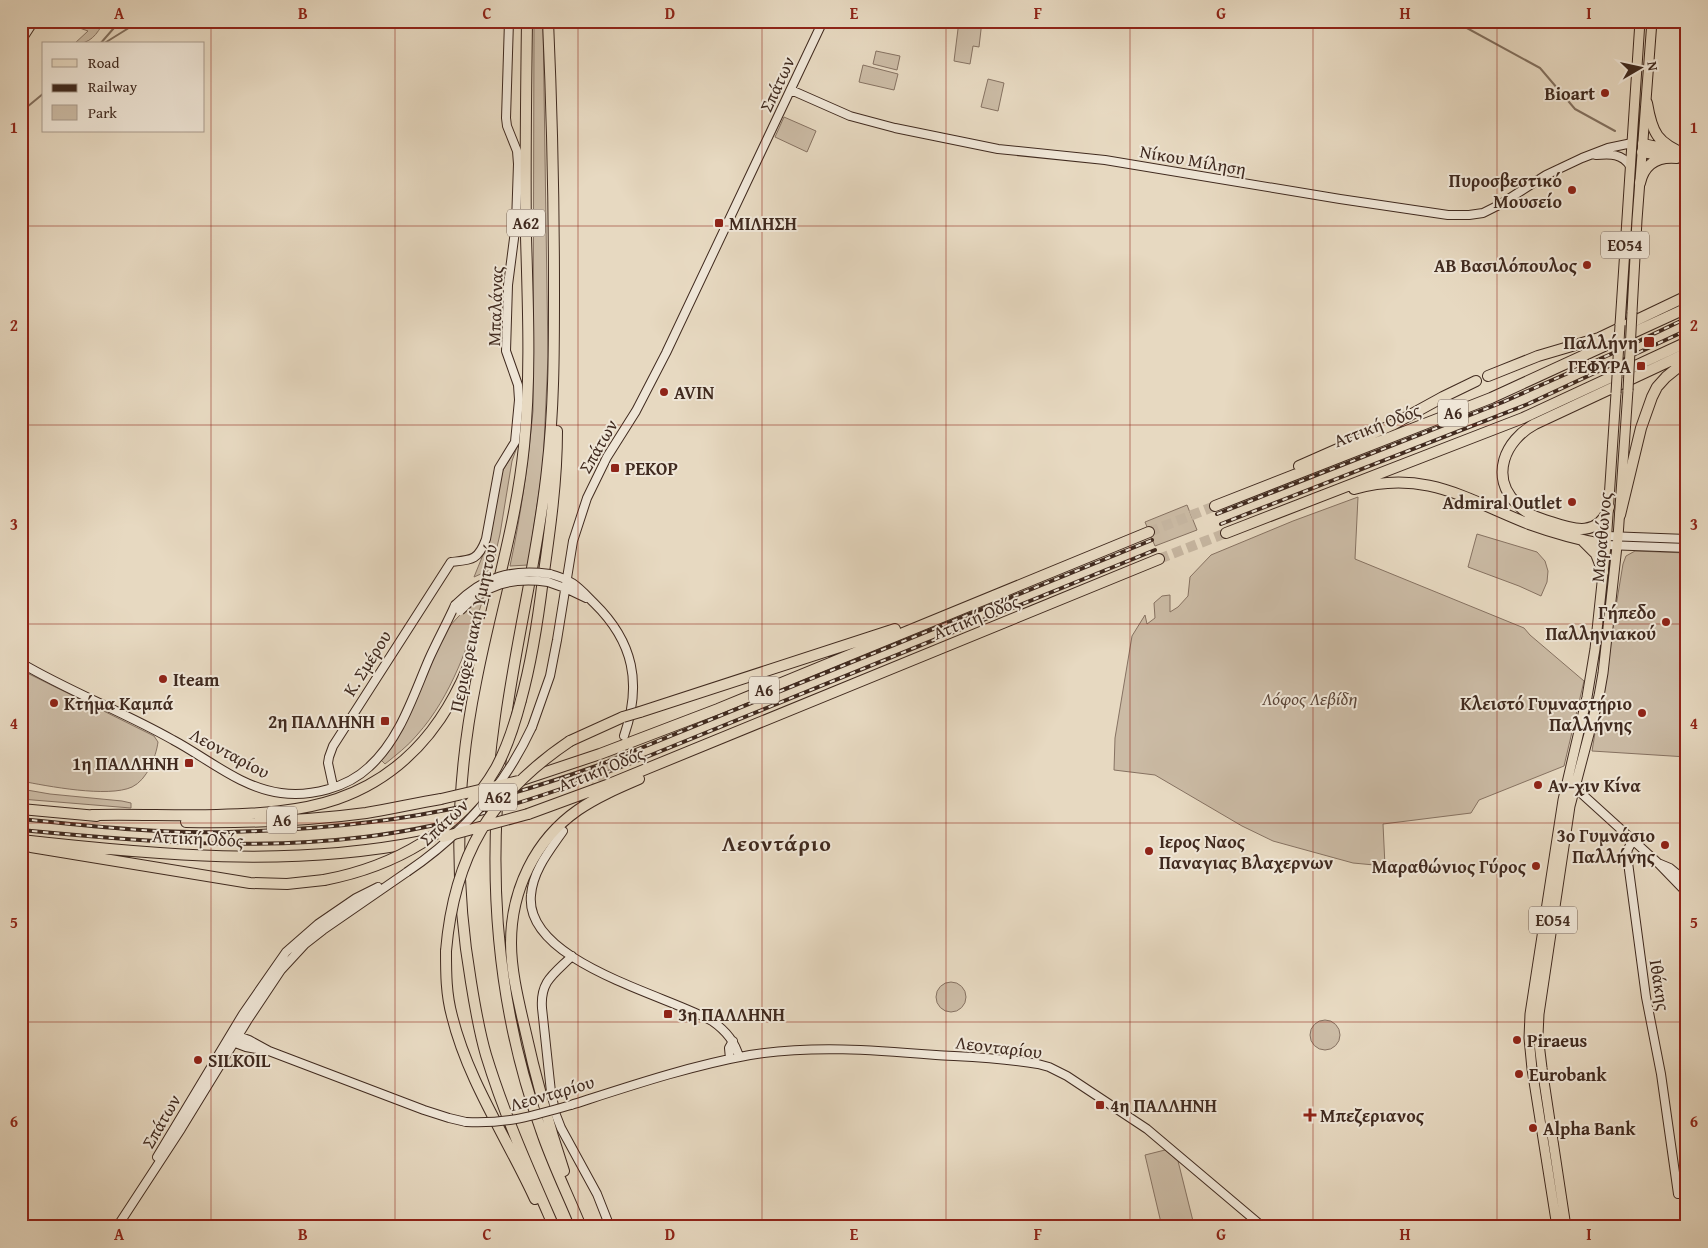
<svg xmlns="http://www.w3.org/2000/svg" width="1708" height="1248" viewBox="0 0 1708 1248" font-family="'Gentium Book Plus',serif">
<rect width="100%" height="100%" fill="#e7d9c1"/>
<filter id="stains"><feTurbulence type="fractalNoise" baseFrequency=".004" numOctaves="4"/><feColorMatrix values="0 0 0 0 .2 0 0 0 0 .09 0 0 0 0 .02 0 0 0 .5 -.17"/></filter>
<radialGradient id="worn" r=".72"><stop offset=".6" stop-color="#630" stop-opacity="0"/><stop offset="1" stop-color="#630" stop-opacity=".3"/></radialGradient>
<path fill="#cbbba5" stroke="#867262" d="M60,21H104C97,35 90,44 74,44L88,31Z
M534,21H543L548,357L543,466L528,565L510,566C521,515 528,463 533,411Z
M959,21H982L979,47L973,46L970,64L954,61Z
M876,51L900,56L897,70L873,64Z
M863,65L898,74L894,90L859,82Z
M988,79L1004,83L998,111L981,107Z
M784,117L816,131L807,152L775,137Z
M517,447L512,461L500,534L492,569L474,577L487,545L502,472Z
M1358,497L1355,559L1524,628L1530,635L1584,681L1564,766L1479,800L1471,813L1383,824L1385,866L1353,863L1273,841L1242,826L1155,775L1114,770L1115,738L1132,636L1145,615L1147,624L1155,618L1154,603L1162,596L1170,595V612L1178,607L1188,596L1190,577L1211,555L1293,521Z
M1187,505L1197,530L1155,546L1145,522Z
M1477,534L1537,552L1545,561L1548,571L1547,582L1541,596L1519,586L1468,567Z
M1635,551L1687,553V757L1592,751L1623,564L1626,556Z
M485,593C469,643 452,696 417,735C408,746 396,755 385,764L379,758L444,634C456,617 469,606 485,593Z
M21,670L154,736L158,742C156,757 147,780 132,787C108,798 47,786 21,781Z
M21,789L50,794L122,801L131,803V808L21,799Z
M936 997a15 15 0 1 1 30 0a15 15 0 1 1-30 0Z
M1310 1035a15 15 0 1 1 30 0a15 15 0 1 1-30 0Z
M1165,1150L1178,1161L1193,1221L1162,1227L1145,1155Z"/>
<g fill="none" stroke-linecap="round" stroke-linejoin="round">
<path stroke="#82705f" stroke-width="2" d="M1454,21L1540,68L1575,109L1615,131
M100,44L120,21
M103,44L140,21
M21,112L44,93"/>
<path stroke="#c6b6a1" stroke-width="8" stroke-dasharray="8 4" stroke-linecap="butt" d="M592,791L620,745"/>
<path stroke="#c6b6a1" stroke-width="10" stroke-dasharray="10 5" stroke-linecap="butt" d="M1149,532L1215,506
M1159,559L1226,533"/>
<g stroke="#402a1f" stroke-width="10">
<path id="secondary" d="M21,41L34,21
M791,90L850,116L895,128L998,149L1105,160L1340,199L1448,215H1469L1483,213L1499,205L1546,175L1582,158L1608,148L1632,143
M1596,155C1610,154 1622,153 1630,166
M1607,536L1687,539
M1606,545L1687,548
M550,574C573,580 578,587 594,603C634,642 642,684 624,736
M548,582L565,588L586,598
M21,663C70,692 124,712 173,740C207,758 241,788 281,793C310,797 347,788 369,767C400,739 413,696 429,659C437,641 447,623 455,605
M532,727L550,676L557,640L573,541L587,498L607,457L636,411L666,353L823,21
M1571,784L1658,863L1687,893
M333,786L328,763L329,757L333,746L451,562C471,560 478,561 486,539L499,468L515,442L519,400L518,385L506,351L508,285L516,223L518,164L517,151L507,126L506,118L509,21
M563,831C550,850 533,870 531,895C524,962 667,995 712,1021C725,1030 735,1041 739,1057
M1633,840L1628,849L1627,855L1646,997L1661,1074L1678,1194L1687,1193
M1658,863L1670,868L1687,882
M572,956C554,974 540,981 542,1008L551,1092L556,1115L561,1128L597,1194L610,1227
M238,1036L249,1040L269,1051L424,1110L449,1118L466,1122
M230,1041L246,1047L262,1050
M730,1059L729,1048L733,1041
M571,1105C630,1086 689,1066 750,1055C812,1045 874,1050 936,1055C969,1057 1004,1058 1038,1064L1049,1067L1067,1076L1147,1129L1263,1227
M157,1157L243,1014L286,952L318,924L356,898L378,887
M117,1227L181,1129L249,1018L281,970L305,944L323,930L407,872"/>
</g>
<g stroke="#402a1f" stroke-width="11">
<path id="primary" d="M1632,312L1637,220L1652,21
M1620,325L1640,21
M1557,1227L1532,1069L1529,1038L1530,1014L1563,800L1587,697L1595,649L1606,545L1616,393
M1566,1227L1542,1068L1538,1035L1539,1014L1570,806L1599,696L1603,673L1618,537L1628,390"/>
</g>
<g stroke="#402a1f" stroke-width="12">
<path id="highway" d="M527,21C526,93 525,165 526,237C528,307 531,377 524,446C516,527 491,603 476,682C456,780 454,883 471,982C475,1007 479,1031 486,1055C504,1114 529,1170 554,1227
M548,21C552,111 554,201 554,292C554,351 554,410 547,470C538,555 516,639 505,724C486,862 494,999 541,1130C552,1163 568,1195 581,1227
M1647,103C1652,133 1657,143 1687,155
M1643,144L1671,150
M1642,152L1666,156
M1640,183C1644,164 1657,156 1677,158
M1488,376L1538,356L1599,338L1687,296
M1299,466L1392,425L1443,397L1476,381
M1354,489C1424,469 1466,499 1529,524C1554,533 1580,540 1606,545
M1215,506L1491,398L1687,308
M1609,507C1599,537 1574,530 1551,522C1538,518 1526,514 1517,504C1489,477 1505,440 1535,424L1687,353
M1620,515L1641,428L1652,397L1657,387L1666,377L1687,360
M1226,533L1523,418L1687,342
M1583,541L1596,554L1603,572
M521,700C532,660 538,620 543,579C550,530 557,481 557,431
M640,712L895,629
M570,741L623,717
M522,780L600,754L718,709L1149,532
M21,809L97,816
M528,814L607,785L1159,559
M92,815C134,814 176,816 217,815C257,814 299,812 337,799C418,771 460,703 483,624
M186,822C246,823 306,821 366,813C391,809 416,803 441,799
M21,840C155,855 290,868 423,841
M31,847L250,883L287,884L324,880
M446,951C446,973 446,994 452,1016C468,1081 507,1138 535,1199
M564,1171C548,1123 535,1075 524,1025C518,999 511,970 511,943C511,890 535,840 578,810C597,797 618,788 639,779"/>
</g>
<use href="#secondary" stroke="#efe6d7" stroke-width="8"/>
<use href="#primary" stroke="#e7d9c1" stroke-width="9"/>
<use href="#highway" stroke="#e7d9c1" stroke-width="10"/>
<g stroke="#402a1f" stroke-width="4">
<path id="rail" d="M1217,514L1503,402L1620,350L1687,318
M1221,524L1528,404L1687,330
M21,819C90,826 160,834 229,832C309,830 391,823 469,805C513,794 557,780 599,765L1152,540
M21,830C136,841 250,851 364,837C456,826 543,797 629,764L1155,550"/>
</g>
<use href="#rail" stroke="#efe6d7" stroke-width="2" stroke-dasharray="5.5" stroke-linecap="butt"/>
<g stroke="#402a1f" stroke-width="10" stroke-linecap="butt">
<path id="secondary-bridge" d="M455,605C484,576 511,569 550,574
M460,611C486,584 512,577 548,582
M407,872C462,835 504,787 532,727
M466,1122C508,1124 532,1116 571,1105"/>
</g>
<g stroke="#402a1f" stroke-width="11" stroke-linecap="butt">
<path id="primary-bridge" d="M1628,390L1632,312
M1616,393L1620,325"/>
</g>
<g stroke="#402a1f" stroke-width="12" stroke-linecap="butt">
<path id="highway-bridge" d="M623,717L640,712
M441,799L518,781
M443,837L528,814
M324,880C393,867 460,831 496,768C508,746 515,723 521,700
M446,951C454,856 490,795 570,741"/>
</g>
<use href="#secondary-bridge" stroke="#efe6d7" stroke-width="8"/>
<use href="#primary-bridge" stroke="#e7d9c1" stroke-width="9"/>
<use href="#highway-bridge" stroke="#e7d9c1" stroke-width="10"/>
</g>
<path fill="none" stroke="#8f2418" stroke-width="1" stroke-opacity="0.55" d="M211,21V1227M395,21V1227M578,21V1227M762,21V1227M946,21V1227M1130,21V1227M1313,21V1227M1497,21V1227M21,226H1687M21,425H1687M21,624H1687M21,823H1687M21,1022H1687"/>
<g fill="#8f2418" stroke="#efe6d7" stroke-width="2">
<circle cx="1605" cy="93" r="5"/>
<circle cx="1572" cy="190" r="5"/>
<rect x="714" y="218" width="10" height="10" rx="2.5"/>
<circle cx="1587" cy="265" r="5"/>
<rect x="1643" y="336" width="12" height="12" rx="2.5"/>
<rect x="1636" y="361" width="10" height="10" rx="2.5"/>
<circle cx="664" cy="392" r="5"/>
<rect x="610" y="463" width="10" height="10" rx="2.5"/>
<circle cx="1572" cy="502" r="5"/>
<circle cx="1666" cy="622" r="5"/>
<circle cx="163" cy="679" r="5"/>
<circle cx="54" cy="703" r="5"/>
<circle cx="1642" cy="713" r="5"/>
<rect x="380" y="716" width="10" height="10" rx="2.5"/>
<rect x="184" y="758" width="10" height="10" rx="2.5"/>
<circle cx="1538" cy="785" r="5"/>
<circle cx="1665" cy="845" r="5"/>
<circle cx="1149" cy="851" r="5"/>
<circle cx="1536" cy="866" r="5"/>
<rect x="663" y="1009" width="10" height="10" rx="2.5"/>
<circle cx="1517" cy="1040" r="5"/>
<circle cx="198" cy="1060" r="5"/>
<circle cx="1519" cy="1074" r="5"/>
<rect x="1095" y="1100" width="10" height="10" rx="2.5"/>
<path d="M1307.5 1107.5h5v5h5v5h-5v5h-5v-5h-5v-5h5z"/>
<circle cx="1533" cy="1128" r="5"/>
</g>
<g text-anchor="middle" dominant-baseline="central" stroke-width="4" stroke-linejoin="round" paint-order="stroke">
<g fill="#efe6d7" stroke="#746256" stroke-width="1">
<rect x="507" y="209.5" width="38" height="27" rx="4"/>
<rect x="1601" y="231.5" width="48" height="27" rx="4"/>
<rect x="1438" y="399.5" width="30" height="27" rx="4"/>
<rect x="749" y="676.5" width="30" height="27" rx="4"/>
<rect x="479" y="783.5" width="38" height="27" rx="4"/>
<rect x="267" y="806.5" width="30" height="27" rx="4"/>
<rect x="1529" y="906.5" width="48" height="27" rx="4"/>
</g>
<g font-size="16" font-weight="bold" fill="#402a1f">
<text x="526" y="223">Α62</text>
<text x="1625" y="245">ΕΟ54</text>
<text x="1453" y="413">Α6</text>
<text x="764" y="690">Α6</text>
<text x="498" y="797">Α62</text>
<text x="282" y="820">Α6</text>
<text x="1553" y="920">ΕΟ54</text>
</g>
<g font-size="18" fill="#402a1f" stroke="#efe6d7">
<text transform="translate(777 84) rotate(-65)">Σπάτων</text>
<text transform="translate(1193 160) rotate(10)">Νίκου Μίληση</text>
<text transform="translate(495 306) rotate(-88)">Μπαλάνας</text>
<text transform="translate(1377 425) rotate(-21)">Αττική Οδός</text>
<text transform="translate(598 446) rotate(-60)">Σπάτων</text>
<text transform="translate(1601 537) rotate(-85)">Μαραθώνος</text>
<text transform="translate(976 617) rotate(-22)">Αττική Οδός</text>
<text transform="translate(473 628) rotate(-78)">Περιφερειακή Υμηττού</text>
<text transform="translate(367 663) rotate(-58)">Κ. Σμέρου</text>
<text transform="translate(230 753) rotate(28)">Λεονταρίου</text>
<text transform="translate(601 769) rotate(-22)">Αττική Οδός</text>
<text transform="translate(444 822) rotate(-43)">Σπάτων</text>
<text transform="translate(198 838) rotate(3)">Αττική Οδός</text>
<text transform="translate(1660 985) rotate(81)">Ιθάκης</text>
<text transform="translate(999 1047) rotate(7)">Λεονταρίου</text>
<text transform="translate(552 1093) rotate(-16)">Λεονταρίου</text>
<text transform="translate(161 1121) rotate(-60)">Σπάτων</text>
</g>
<g font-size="18" font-weight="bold" fill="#402a1f" stroke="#efe6d7" text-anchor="start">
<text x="1595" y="93" text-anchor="end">Bioart</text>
<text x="1562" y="180" text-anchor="end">Πυροσβεστικό<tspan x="1562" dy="21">Μουσείο</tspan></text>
<text x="729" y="223">ΜΙΛΗΣΗ</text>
<text x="1577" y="265" text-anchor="end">ΑΒ Βασιλόπουλος</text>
<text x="1638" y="342" text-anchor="end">Παλλήνη</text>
<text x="1631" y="366" text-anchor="end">ΓΕΦΥΡΑ</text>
<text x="674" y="392">AVIN</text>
<text x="625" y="468">ΡΕΚΟΡ</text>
<text x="1562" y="502" text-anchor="end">Admiral Outlet</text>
<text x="1656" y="612" text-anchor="end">Γήπεδο<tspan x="1656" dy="21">Παλληνιακού</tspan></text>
<text x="173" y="679">Iteam</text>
<text x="64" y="703">Kτήμα Καμπά</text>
<text x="1632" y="703" text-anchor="end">Κλειστό Γυμναστήριο<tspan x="1632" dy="21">Παλλήνης</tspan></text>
<text x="375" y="721" text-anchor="end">2η ΠΑΛΛΗΝΗ</text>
<text x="179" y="763" text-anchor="end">1η ΠΑΛΛΗΝΗ</text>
<text x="1548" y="785">Αν-χιν Κίνα</text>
<text x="1655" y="835" text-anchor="end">3ο Γυμνάσιο<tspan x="1655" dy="21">Παλλήνης</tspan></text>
<text x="1159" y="841">Ιερος Ναος<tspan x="1159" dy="21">Παναγιας Βλαχερνων</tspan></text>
<text x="1526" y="866" text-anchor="end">Μαραθώνιος Γύρος</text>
<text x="678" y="1014">3η ΠΑΛΛΗΝΗ</text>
<text x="1527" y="1040">Piraeus</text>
<text x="208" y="1060">SILKOIL</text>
<text x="1529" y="1074">Eurobank</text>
<text x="1110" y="1105">4η ΠΑΛΛΗΝΗ</text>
<text x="1320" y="1115">Μπεζεριανος</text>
<text x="1543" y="1128">Alpha Bank</text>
</g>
<g font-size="18" font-style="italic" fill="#5c473a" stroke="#efe6d7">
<text x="1310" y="698">Λόφος Λεβίδη</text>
</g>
<g font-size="22" font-weight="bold" letter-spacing="1" fill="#402a1f" stroke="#efe6d7">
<text x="777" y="843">Λεοντάριο</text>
</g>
</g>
<rect width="1708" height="1248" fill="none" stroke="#e7d9c1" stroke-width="55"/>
<rect x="42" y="42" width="162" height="90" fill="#efe6d7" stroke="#a99b8d"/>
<rect x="52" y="59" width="25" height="8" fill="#e7d9c1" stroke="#a99b8d"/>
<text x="88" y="68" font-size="15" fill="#402a1f">Road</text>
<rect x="52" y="84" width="25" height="8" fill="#402a1f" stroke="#a99b8d"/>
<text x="88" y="92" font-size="15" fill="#402a1f">Railway</text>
<rect x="52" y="105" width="25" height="15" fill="#cbbba5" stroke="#a99b8d"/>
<text x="88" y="118" font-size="15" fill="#402a1f">Park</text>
<g transform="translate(1640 68) rotate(81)" stroke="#efe6d7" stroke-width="4" paint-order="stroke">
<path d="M0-4L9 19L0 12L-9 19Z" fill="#402a1f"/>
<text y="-8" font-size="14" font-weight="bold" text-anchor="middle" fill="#402a1f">N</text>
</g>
<rect x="28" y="28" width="1652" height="1192" fill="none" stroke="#8f2418" stroke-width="2"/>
<g font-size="16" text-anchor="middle" font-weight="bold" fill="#8f2418">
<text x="119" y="19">A</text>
<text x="303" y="19">B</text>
<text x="487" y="19">C</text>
<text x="670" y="19">D</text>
<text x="854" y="19">E</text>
<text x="1038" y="19">F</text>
<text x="1221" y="19">G</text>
<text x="1405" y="19">H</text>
<text x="1589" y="19">I</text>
<text x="14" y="133">1</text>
<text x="1694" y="133">1</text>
<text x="14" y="331">2</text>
<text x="1694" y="331">2</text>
<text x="14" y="530">3</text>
<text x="1694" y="530">3</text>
<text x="14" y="729">4</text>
<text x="1694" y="729">4</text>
<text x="14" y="928">5</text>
<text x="1694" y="928">5</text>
<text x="14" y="1127">6</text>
<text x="1694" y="1127">6</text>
<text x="119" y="1240">A</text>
<text x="303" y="1240">B</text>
<text x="487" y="1240">C</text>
<text x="670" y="1240">D</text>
<text x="854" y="1240">E</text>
<text x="1038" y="1240">F</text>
<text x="1221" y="1240">G</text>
<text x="1405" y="1240">H</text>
<text x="1589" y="1240">I</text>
</g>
<rect width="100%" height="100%" filter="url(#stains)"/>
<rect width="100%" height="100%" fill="url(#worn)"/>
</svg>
